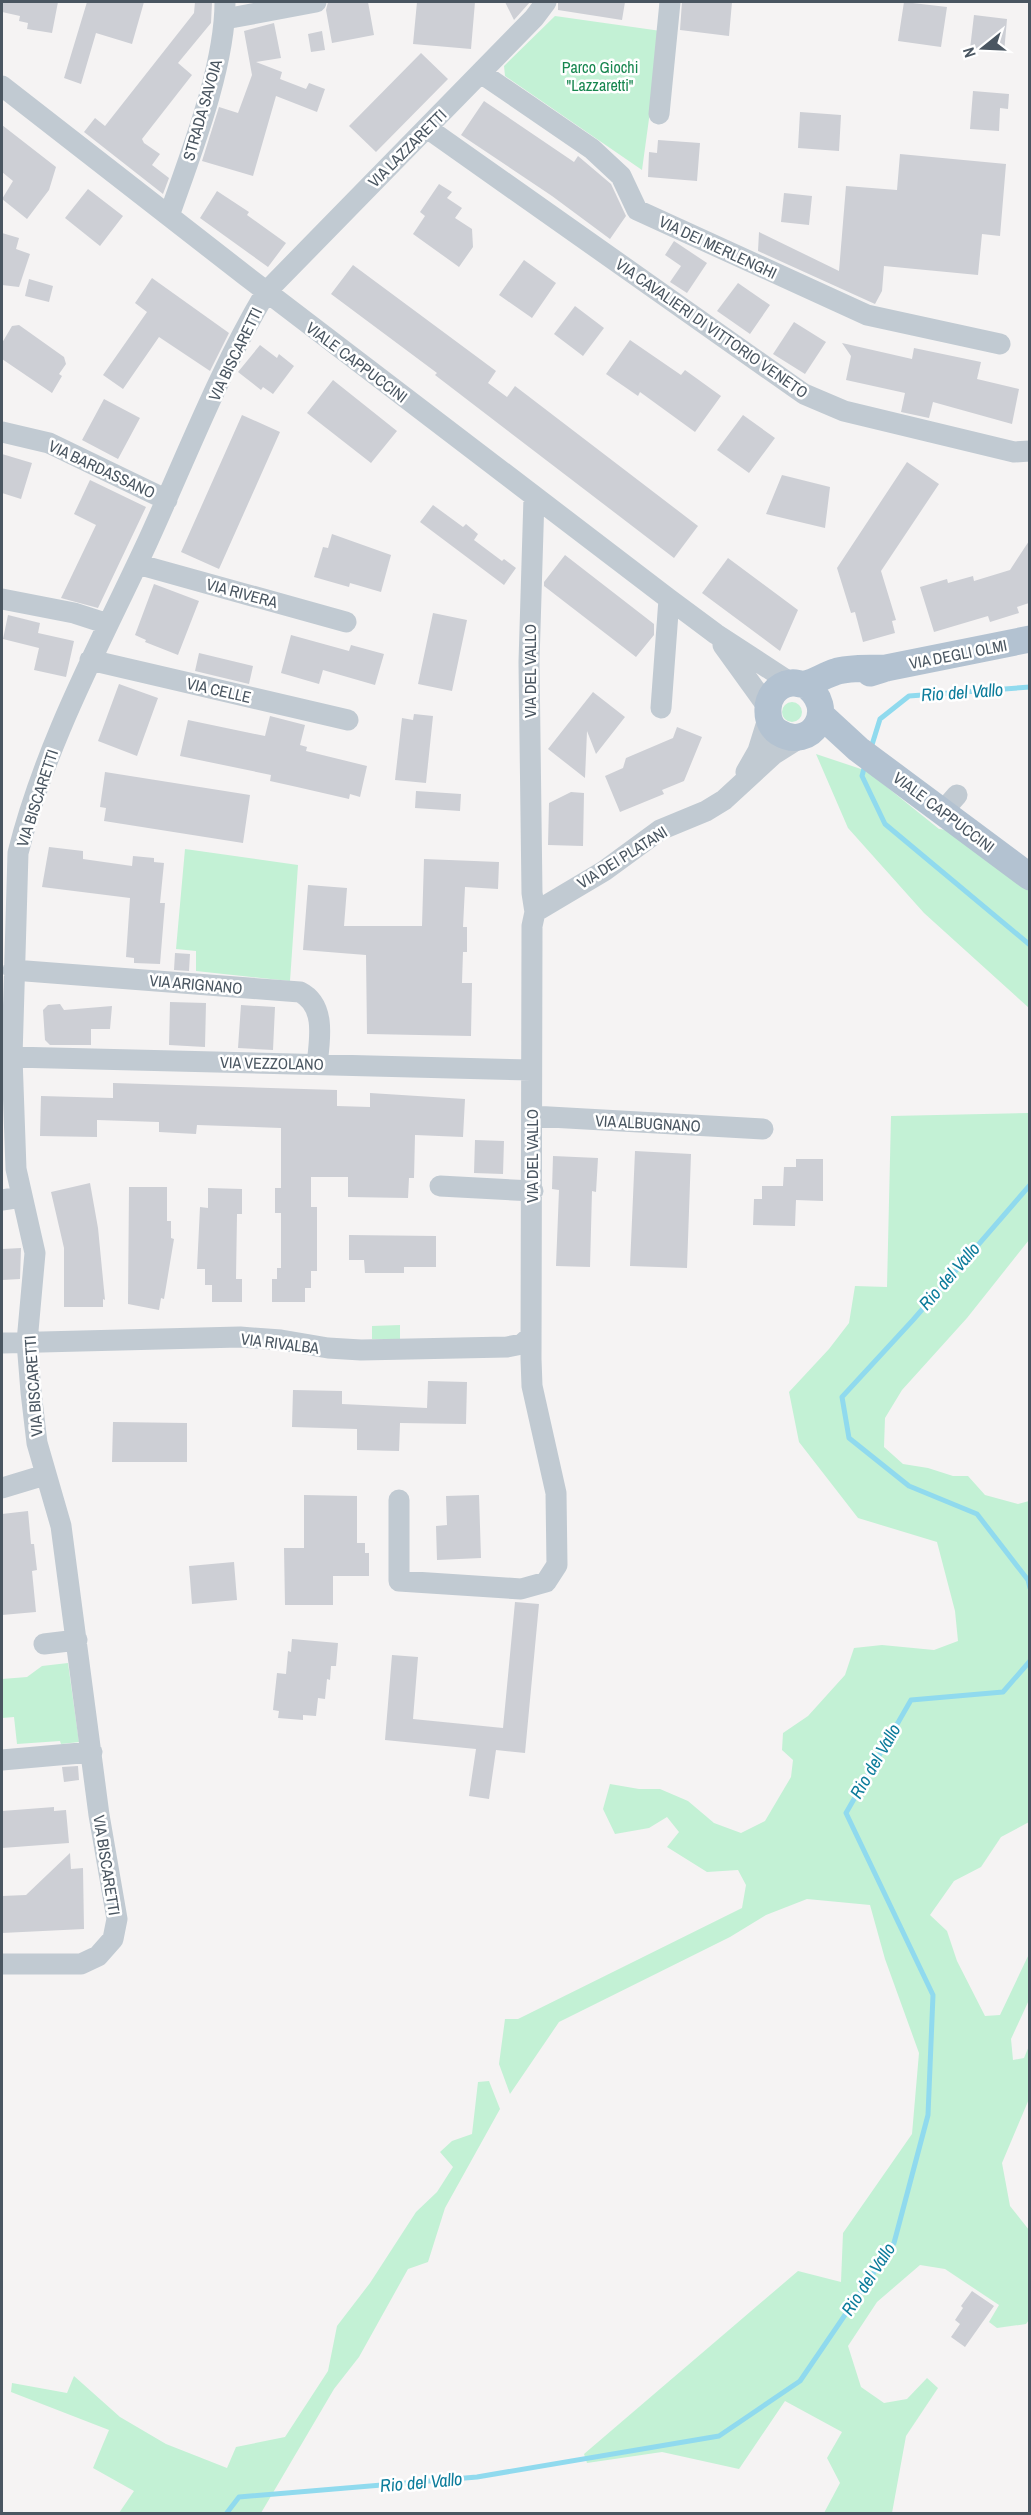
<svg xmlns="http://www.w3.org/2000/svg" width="1031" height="2515" viewBox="0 0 1031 2515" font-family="'Archivo Narrow',sans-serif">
<rect width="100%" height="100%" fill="#f5f3f3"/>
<path fill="#c3f1d5" d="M555,16L661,31L642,170L505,76L504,66Z
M782 712a10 10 0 1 1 20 0a10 10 0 1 1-20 0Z
M816,754L867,771L939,829L955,831L1029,889V1008L924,913L848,828Z
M185,849L298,865L290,981L196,971V951L176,949Z
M1029,1113V1240L967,1318L902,1390L885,1418L884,1447L903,1464L928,1468L953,1476H968L985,1495L1018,1504L1029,1501V1822L1001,1837L981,1867L954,1881L930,1915L947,1931L957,1961L985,2016L1000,2015L1029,1954V2000L1011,2039L1013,2060L1024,2058L1029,2046V2099L1002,2163L1010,2206L1029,2230V2320L1026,2324L997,2328L989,2322L999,2305L945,2269L920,2265L877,2302L848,2346L861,2387L884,2403L907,2399L927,2378L938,2388L906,2436L892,2513H824L840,2483L827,2458L842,2432L785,2401L739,2469L662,2452L587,2463L584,2454L798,2271L841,2282L843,2233L912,2134L919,2053L885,1959L870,1905L807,1899L766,1915L730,1937L559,2022L510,2094L499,2064L505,2019H518L742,1908L746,1885L738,1870L707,1872L667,1847L679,1832L667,1817L649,1828L615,1834L603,1809L610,1784L639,1789H660L688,1801L714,1823L741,1833L765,1821L791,1777L793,1760L782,1750L783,1733L808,1716L845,1675L854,1648L882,1645L934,1650L958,1641L955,1611L937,1542L858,1518L799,1442L789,1392L829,1349L849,1323L855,1286L887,1287L891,1116Z
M400,1325V1339H372V1326Z
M68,1663L79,1742L61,1744L60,1741L17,1744L14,1717L2,1718V1679L27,1677L42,1666Z
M489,2081L500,2109L445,2208L428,2262L408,2269L359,2357L334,2389L261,2513H119L134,2491L93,2468L109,2430L11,2392L12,2383L67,2393L74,2376L120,2417L166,2444L227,2468L236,2447L285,2437L328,2371L337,2326L370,2283L416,2212L437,2192L453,2167L440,2152L452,2141L472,2134L478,2082Z"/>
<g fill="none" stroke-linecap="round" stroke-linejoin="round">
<path stroke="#90daee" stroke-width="5" d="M871,748L880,719L909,696L1030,687
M865,765L862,776L885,824L1030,945
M1030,1185L913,1320L842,1397L849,1438L909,1486L977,1514L1028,1580L1030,1588
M226,2514L239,2497L477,2477L719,2436L800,2381L894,2243L928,2115L933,1995L846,1813L911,1700L1003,1692L1030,1661"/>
</g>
<path fill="#cdcfd5" d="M2,2H58L52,33L27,29L28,23L19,21L20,16L2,12Z
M87,2H144L132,44L96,33L81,84L64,78Z
M195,2H212L211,23L178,63L192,75L142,139L144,143L160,154L152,165L169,178L163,194L84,132L95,118L105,126L194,13Z
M328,2H368L374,35L332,43L326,10Z
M417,2H475L471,49L413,44Z
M505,2H530L514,20Z
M558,2H625L622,20L558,10Z
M682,2H732L729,36L680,30Z
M904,2L947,7L941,47L898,41Z
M974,15L1007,19L1004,53L970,49Z
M274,23L281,58L256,62L282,72L280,79L306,89L309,83L325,89L317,112L276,96L253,176L202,161L219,107L238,113L252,75L244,31Z
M322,31L325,50L311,52L308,34Z
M421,53L448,79L376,152L349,126Z
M973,91L1009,94L1008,109L1000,108L999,131L970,129Z
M484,101L574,162L578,156L611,184L626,216L610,239L552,196L461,135Z
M800,112L841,115L839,151L798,148Z
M2,125L56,167L49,190L27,219L2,199L13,181L2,172Z
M658,140L700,143L697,181L648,177L649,152L657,153Z
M900,154L1006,164L1000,236L982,234L978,275L884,266L882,291L875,304L758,251L759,232L839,271L846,186L897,190Z
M439,184L452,192L447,198L462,208L455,218L472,229L473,247L459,267L413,234L425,216L420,212Z
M88,189L123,216L100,246L65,218Z
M217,191L249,212L247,215L286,243L268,267L200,218Z
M784,193L812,196L809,225L781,222Z
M2,233L19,238L16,249L30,254L19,287L2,285Z
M674,241L707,263L687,293L670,282L681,266L665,255Z
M524,260L556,283L532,318L499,295Z
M353,265L496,371L488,383L507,397L515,386L698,526L674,558L435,375L437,373L331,294Z
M152,278L229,333L210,371L159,337L123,389L103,375L147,312L135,303Z
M29,279L53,286L49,302L25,296Z
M738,283L770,305L750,334L717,311Z
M575,306L604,328L583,356L554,334Z
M794,322L826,342L805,374L773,354Z
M19,325L64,357L66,364L59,374L62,376L52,393L2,359V343L12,326Z
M630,340L681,375L685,370L721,396L695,432L640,392L638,396L606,374Z
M842,343L912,359L914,348L981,362L977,379L1019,389L1012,424L933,402L929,418L901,412L905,393L846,380L851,356Z
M260,345L277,358L279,354L294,366L273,394L263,387L261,390L238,372Z
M333,380L397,431L371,463L307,413Z
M104,399L140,418L118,459L82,440Z
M242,415L280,432L219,569L181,552Z
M743,415L775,438L749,473L717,450Z
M2,454L32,463L21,499L2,493Z
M907,462L939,484L881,571L896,620L892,621L895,633L863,642L855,612L851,613L837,568Z
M782,475L830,487L825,528L766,514Z
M90,480L146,507L98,608L61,598L96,525L74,514Z
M433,505L463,527L466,524L478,534L474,540L502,561L504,559L516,568L504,585L420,522Z
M332,534L391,555L381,592L350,583L349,587L314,577L323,547L328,548Z
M1029,541V603L1017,607L1019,613L990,622L988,616L934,632L920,587L947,579L948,583L973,576L974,581L1010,570Z
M565,555L654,624V635L636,657L544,586V582Z
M728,558L798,610L780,651L702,593Z
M154,584L199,601L178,655L145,642L146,640L135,635Z
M433,613L467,620L452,691L418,684Z
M8,615L40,623L38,633L74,641L66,677L34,670L39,648L3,639Z
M291,635L349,651L351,645L384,654L375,685L323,670L319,684L281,673Z
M199,653L253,666L249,684L195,671Z
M119,684L158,698L137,756L98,741Z
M593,692L625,717L596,754L587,731L585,778L548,749Z
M414,714L433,716L426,783L395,780L402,718L413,720Z
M270,716L305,725L300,745L307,747L306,751L367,766L360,797L350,794L349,799L297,787L270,781L271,775L180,756L188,720L265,736Z
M677,727L702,737L684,781L662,790L664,794L620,812L605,776L623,768L626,758L673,738Z
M105,772L250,795L243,843L104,821L106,808L100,807Z
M416,791L461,794L460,811L415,808Z
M571,792L584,793L583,846L548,845L549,803Z
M49,847L83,851V859L132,866L133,856L154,858V862L164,863L160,903H165L160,964L134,963V958L126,957L130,898L42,887Z
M424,859L499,862L498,889L465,887L463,927H467V952H463L462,983H472L471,1036L367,1034L366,955L303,950L308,885L347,888L344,926H422Z
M175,953L190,954L189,971L174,970Z
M170,1002L206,1003L205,1047L169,1045Z
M60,1004L64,1010L112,1006L110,1029H91V1045H50L45,1040L43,1010L48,1005Z
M241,1005L275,1007L273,1050L238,1048Z
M113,1083L337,1090V1106L370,1107V1093L465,1099L463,1137L415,1135L414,1178H409L408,1198L348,1197V1177H311V1207H317V1271H311V1288H305V1302H272V1279H277V1268H281V1213H275V1188H281V1128L197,1125L196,1134L159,1132V1122L97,1120V1137L40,1136L41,1096L113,1098Z
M475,1140L504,1141L503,1174L474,1173Z
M635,1151L691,1154L687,1268L630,1266Z
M553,1156L598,1158L596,1192L592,1191L590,1267L556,1266L559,1190L552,1189Z
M796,1159H823V1201L796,1200L795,1226L753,1225L754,1199H762V1186H783L784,1167H796Z
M90,1183L98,1228L105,1300L103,1299V1307H64V1248L51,1192Z
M129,1187H167V1221H171V1238L174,1239L164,1299L161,1298L159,1310L128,1304Z
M208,1188L242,1189V1214H237L236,1279H242V1302H212V1285H205V1269H197L200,1207L208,1208Z
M349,1235L436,1236V1267H404V1273H365L364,1260H349Z
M21,1248L20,1279L2,1280V1249Z
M428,1381L467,1382L466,1424L400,1423L399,1451L357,1450V1429L292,1427L293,1390L342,1391V1404L427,1408Z
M113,1422L187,1423V1462H112Z
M304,1495L357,1496V1543H365V1553H369V1576H333V1605H285L284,1548H304Z
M479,1495L481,1558L437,1560L436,1526L447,1525L446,1496Z
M28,1511L31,1544H34L37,1570L32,1571L36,1612L2,1615V1514Z
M234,1562L237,1600L192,1604L189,1566Z
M515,1602L539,1604L525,1753L496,1750L489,1799L469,1796L476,1749L385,1740L392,1655L418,1657L413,1719L503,1728Z
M292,1639L338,1643L336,1666H331L330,1680L327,1679L325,1699L318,1698L316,1716L303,1715V1720L278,1718L279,1711L273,1710L277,1673L286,1674L288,1651L291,1652Z
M78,1766L79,1780L64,1782L62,1767Z
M54,1807V1811L66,1810L69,1843L2,1848V1811Z
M70,1853L71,1869L83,1868L84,1929L2,1933V1896L26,1895Z
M972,2291L994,2306L965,2347L951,2337L960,2324L955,2320L963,2308L961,2306Z"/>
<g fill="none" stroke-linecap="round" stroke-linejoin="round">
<path stroke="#c1cad2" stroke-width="21" d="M225,19L316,2
M481,73L592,149L621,176L637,210L867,315L1000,344
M2,86L246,276L669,599L716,634L791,683
M659,114L670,2
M427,128L804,394L844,411L1014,452L1030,451
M169,216C191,153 225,67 225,2
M2,432L49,443L167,500
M137,564L346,622
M2,599L74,613L108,624
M723,645L767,706
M90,660L348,720
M661,708L669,599
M746,772L758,751L768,719
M943,811L957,795
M535,912L604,871L660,830L706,811L724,800L774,754L801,737
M13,970L300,992C326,1005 320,1039 317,1064
M12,1057L531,1070
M532,1116L763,1129
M440,1186L533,1191
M2,1200L22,1197
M2,1343L240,1337L281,1340L328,1348L361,1350L507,1347L522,1344L531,1336
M2,1488L45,1475
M399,1500V1581L521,1589L546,1582L557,1565L556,1493L532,1386L531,1359L532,926L535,912L532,893L529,662L534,497
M44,1644L77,1640
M2,1760L92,1752
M2,1964H81L98,1956L113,1939L117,1919L99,1815L61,1526L37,1443L31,1392L27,1342L35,1253L16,1169L12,1057L18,853C45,744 100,644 147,543C185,460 220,369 266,292L534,18L546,2"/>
<path stroke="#b3c2d1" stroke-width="27" d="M870,673L886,668L1030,639
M804,684C840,708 811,753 778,732C772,728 768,720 768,712C767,698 776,685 791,683C796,682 800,685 805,684C815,682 825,675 835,672C850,667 870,669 886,668
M821,715L858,749L1030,877"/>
</g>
<g text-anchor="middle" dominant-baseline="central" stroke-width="5" stroke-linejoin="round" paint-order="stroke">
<g font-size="16" fill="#17864f" stroke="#fff">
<text x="600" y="67">Parco Giochi<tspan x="600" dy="18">"Lazzaretti"</tspan></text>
</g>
<g font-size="16" fill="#4a5661" stroke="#fff">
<text transform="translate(202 110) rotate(-74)">STRADA SAVOIA</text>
<text transform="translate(407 148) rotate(-45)">VIA LAZZARETTI</text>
<text transform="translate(718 247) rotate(25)">VIA DEI MERLENGHI</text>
<text transform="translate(712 328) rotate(35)">VIA CAVALIERI DI VITTORIO VENETO</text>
<text transform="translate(235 354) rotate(-64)">VIA BISCARETTI</text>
<text transform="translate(357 362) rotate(37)">VIALE CAPPUCCINI</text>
<text transform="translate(102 469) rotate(25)">VIA BARDASSANO</text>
<text transform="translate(242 593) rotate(15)">VIA RIVERA</text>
<text transform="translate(958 654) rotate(-11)">VIA DEGLI OLMI</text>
<text transform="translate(530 671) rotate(-90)">VIA DEL VALLO</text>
<text transform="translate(219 690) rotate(13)">VIA CELLE</text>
<text transform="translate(37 798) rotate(-72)">VIA BISCARETTI</text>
<text transform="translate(944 812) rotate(37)">VIALE CAPPUCCINI</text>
<text transform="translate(622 857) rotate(-32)">VIA DEI PLATANI</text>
<text transform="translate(196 984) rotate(5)">VIA ARIGNANO</text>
<text transform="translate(272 1063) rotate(1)">VIA VEZZOLANO</text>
<text transform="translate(648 1123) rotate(3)">VIA ALBUGNANO</text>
<text transform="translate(532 1156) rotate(-90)">VIA DEL VALLO</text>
<text transform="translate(280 1343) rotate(7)">VIA RIVALBA</text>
<text transform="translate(33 1386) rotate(-94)">VIA BISCARETTI</text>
<text transform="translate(107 1865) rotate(81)">VIA BISCARETTI</text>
</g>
<g font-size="18" font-style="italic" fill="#0c7c9b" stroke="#fff">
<text transform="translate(962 692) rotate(-4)">Rio del Vallo</text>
<text transform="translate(949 1276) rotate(-49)">Rio del Vallo</text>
<text transform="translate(875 1761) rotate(-60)">Rio del Vallo</text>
<text transform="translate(868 2279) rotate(-57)">Rio del Vallo</text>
<text transform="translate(421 2482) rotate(-5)">Rio del Vallo</text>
</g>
</g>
<rect width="1031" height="2515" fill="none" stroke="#4a5661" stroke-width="6"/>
<g transform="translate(983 48) rotate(252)" stroke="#ffffff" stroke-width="4.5" paint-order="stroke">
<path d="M0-4.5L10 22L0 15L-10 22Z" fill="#4a5661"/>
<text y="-9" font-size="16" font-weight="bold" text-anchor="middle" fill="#4a5661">N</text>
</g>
</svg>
